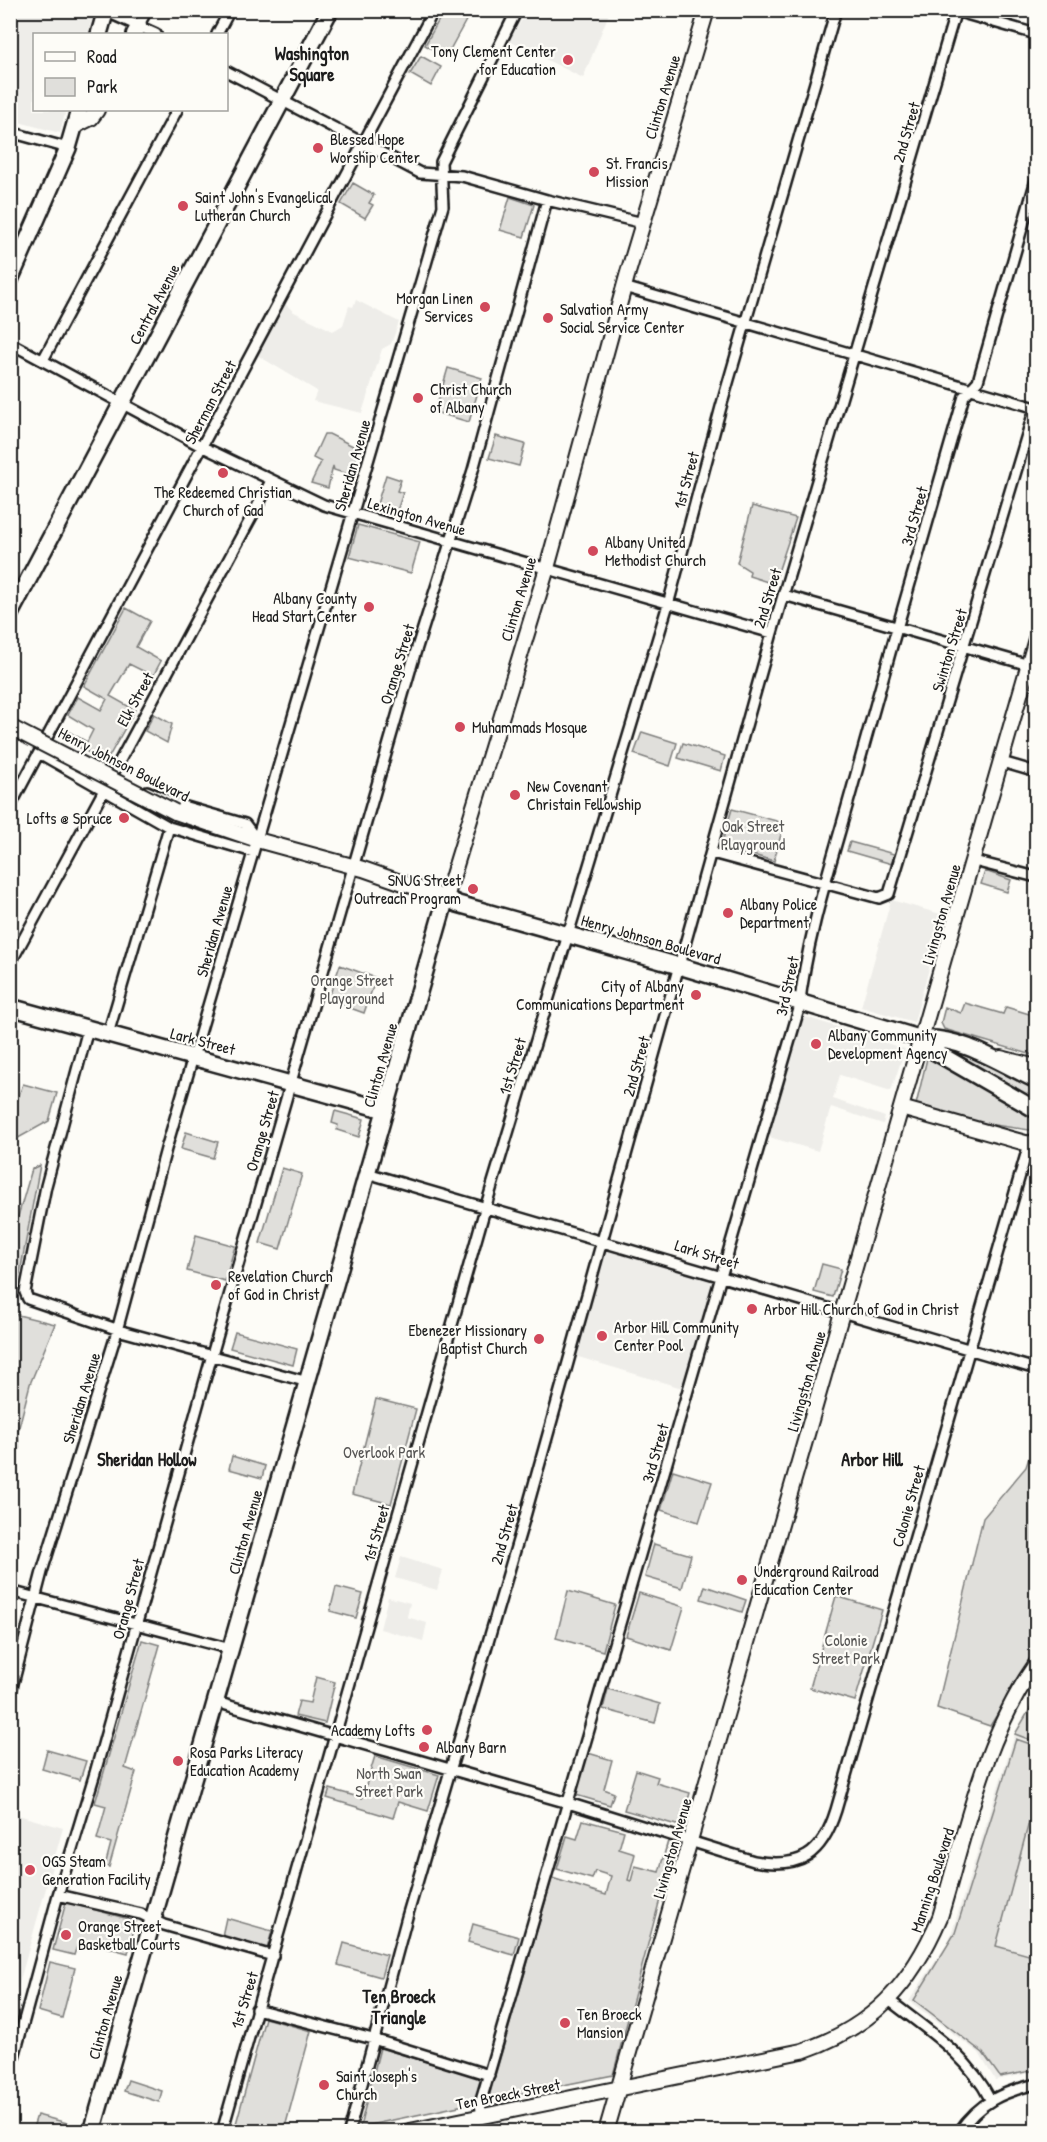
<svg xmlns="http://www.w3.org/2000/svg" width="1047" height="2142" viewBox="0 0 1047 2142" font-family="'Patrick Hand',sans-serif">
<rect width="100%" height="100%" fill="#fdfcf7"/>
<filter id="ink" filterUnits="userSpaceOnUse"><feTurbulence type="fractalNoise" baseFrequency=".0167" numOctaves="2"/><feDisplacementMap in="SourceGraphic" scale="12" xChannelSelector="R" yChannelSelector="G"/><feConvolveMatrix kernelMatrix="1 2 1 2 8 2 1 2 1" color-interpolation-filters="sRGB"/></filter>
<g filter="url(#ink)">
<path fill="#eeede9" d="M10,11H94L88,34H34V110H66L60,133L11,120Z
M527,11H610L583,78L509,41Z
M356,300L399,322L391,344L382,349L362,413L313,401L317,391L257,355L284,303L294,312L333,331L343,325L349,306L353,307Z
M891,900L944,915L914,1022L861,1007Z
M803,1016L905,1049L891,1091L840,1075L833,1099L885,1117L883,1124L831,1107L818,1151L769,1137Z
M607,1250L714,1282L682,1388L575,1356Z
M401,1557L443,1570L437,1590L395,1578Z
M388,1597L410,1603L407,1617L427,1623L423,1641L380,1629Z
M1015,1734L1036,1742V2072L995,2080L979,2053L909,2001L949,1941Z
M11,1813L63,1828L11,2012L10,1813Z"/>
<path fill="#e0dfdb" stroke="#7e7e7c" stroke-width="1.5" d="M444,11H465L470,13L446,57L425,45Z
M421,56L441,67L431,86L410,74Z
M353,183L374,195L369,203L373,205L365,218L341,204Z
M510,197L534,205L524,237L500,230Z
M448,368L482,378L469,422L435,412Z
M324,434H329L359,449L350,475L334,470L333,466L328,488L311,483L321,462L313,458Z
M496,436L525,444L519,466L489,458Z
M386,475L401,480L397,491L403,493L397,511L377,504Z
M752,506L796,518L774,584L749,576L750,571L737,563Z
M358,525L420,542L411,573L349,557Z
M126,608L150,621L136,647L161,661L153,676L129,664L110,696L135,710L106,762L60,737L64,729L87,742L93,730L68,715L78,697L101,710L107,699L84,686Z
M154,714L172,724L167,743L145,731Z
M642,732L677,743L670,766L634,754Z
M683,743L725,756L721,771L678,758Z
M732,809L784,823L774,861L721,846Z
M850,842L894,854L892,864L847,851Z
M985,871L1011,880L1007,892L981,884Z
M340,965L376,978L364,1013L328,1000Z
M965,1003L1003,1014L1006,1007L1036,1016V1056L944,1029L941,1023L945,1007L961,1013Z
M935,1045L965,1053L1036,1088V1103Z
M928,1054L1036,1117V1131L981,1123L916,1105Z
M23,1084L57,1093L49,1121L11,1142V1118Z
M335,1111L364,1119L359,1137L337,1130L338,1125L332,1123Z
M186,1132L218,1142L213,1158L181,1149Z
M40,1165L14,1305L11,1304V1240L32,1169Z
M282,1168L302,1174L280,1249L260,1243Z
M196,1235L235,1246L225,1281L187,1271Z
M822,1264L841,1269L833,1297L814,1292Z
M10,1313L55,1324L30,1384L18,1431L19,1449L11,1480Z
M235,1332L297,1349L293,1365L230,1348Z
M376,1399L416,1409L391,1504L352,1494Z
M1036,1436V1652L990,1726L937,1708L983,1518L1026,1467Z
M232,1456L265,1466L262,1478L229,1469Z
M673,1470L712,1482L699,1522L661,1510Z
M654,1544L691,1555L682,1588L645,1577Z
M705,1586L746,1600L742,1612L701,1599Z
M336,1587L363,1594L356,1618L330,1611Z
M568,1591L615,1605L603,1651L556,1638Z
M639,1593L684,1607L671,1650L626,1636Z
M836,1596L882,1610L855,1701L810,1688Z
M142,1640L160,1645L125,1768L136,1772L109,1867L105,1866L111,1843L97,1839L106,1806L95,1803Z
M316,1677L335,1682L325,1723L295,1716L299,1701L310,1703Z
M608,1689L660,1704L655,1723L603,1709Z
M1036,1699V1742L1015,1734Z
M1016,1739L1036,1746V1796L996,1946L1036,1957V2070L1000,2077L983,2053L914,2000L955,1933Z
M47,1750L86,1761L80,1780L42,1769Z
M588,1753L612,1760L604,1789L614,1793L610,1805L576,1795Z
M375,1756L439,1775L428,1811L398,1802L393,1818L327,1798L330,1789L362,1798Z
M636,1770L658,1777L656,1783L690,1793L680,1826L624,1810Z
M583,1820L624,1831L619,1849L635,1854L628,1880L631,1881L635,1866L659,1872L668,1841L675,1843L613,2075L488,2100L552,1878L606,1895L611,1876L595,1871L592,1879L557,1869L567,1836L577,1839Z
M66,1902L136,1921L128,1953L79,1940L74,1955L53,1950Z
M226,1918L272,1931L267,1949L222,1936Z
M473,1924L519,1937L514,1955L468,1942Z
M344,1943L387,1955L381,1977L338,1965Z
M50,1962L75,1968L62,2018L38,2011Z
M265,2018L311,2031L284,2131H234Z
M380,2048L481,2078L473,2103L360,2127Z
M128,2080L162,2091L159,2102L124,2091Z
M37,2115L75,2125L73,2131H32Z"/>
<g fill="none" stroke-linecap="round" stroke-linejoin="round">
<g stroke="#1c1c1c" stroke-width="14">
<path id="street" d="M952,10L1036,34
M105,11L156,34
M139,25L147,10
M217,34L230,10
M226,71L420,173L462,176L547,200L643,223
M10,132L68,148
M624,287L1036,408
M10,343L203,447L324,505L772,633
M43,360L177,110
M784,595L1036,667
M39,753L169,827L253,852
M1002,762L1036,772
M147,791L176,804L245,824L257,840
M10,807L434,10
M712,853L879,898L889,894L1035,408
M974,861L1036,877
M10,964L271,481
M88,1029L46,1186L25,1292L28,1299L125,1332L308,1382
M108,1034L169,827
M367,1173L1036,1369
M10,1591L231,1649
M10,1695L42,1572L115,1338L166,1149L443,206L441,162L517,10
M216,1702L568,1803L754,1861C801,1869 822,1855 836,1810L1029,1144
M58,1895L141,1914L164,1925L273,1956
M889,2000C927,2030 968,2055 990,2099
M256,2009L373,2039L489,2075
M10,2072L58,1895L95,1773L212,1355L414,657L473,470L547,200
M482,2116L480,2104L799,1009C807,934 833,858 853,785C889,655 926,526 964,396L978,381L1036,180
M222,2132L485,1209L669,601L721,407L836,10
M349,2132L407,1917L524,1520L772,633L956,10
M959,2132C979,2102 1003,2092 1036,2084"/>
</g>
<g stroke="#1c1c1c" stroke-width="18">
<path id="secondary" d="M134,34L139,25
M75,126L91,118L97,110
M175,812L257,840L363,869L446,898L547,568L627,276L707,10
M1001,1058L1036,1067
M901,1108L1036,1146
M405,2132L802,2051C873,2027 911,1985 940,1917C966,1831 983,1739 1036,1664
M606,2132L1036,639"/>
</g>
<g stroke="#1c1c1c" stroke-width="20">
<path id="primary" d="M99,34L106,10
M10,280L68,148L79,110
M10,614L330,10
M10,1007L385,1110
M922,1039L932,1050L1036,1110
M1029,1144L1036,1143
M92,2132L446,898L458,904L679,966L922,1039C961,1036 1002,1064 1036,1080"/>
</g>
<use href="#street" stroke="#fdfcf7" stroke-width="9"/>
<use href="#secondary" stroke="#fdfcf7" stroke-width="14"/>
<use href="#primary" stroke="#fdfcf7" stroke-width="15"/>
<g stroke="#1c1c1c" stroke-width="18" stroke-linecap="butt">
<path id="secondary-bridge" d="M10,727L175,812"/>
</g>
<use href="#secondary-bridge" stroke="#fdfcf7" stroke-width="14"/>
</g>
</g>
<g fill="#d1495b" stroke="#fdfcf7" stroke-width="2">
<circle cx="568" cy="60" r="6"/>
<circle cx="318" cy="148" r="6"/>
<circle cx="594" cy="172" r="6"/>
<circle cx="183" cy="206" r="6"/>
<circle cx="485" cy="307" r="6"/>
<circle cx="548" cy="318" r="6"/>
<circle cx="418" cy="398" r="6"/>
<circle cx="223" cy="473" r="6"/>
<circle cx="593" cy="551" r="6"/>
<circle cx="369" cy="607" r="6"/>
<circle cx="460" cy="727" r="6"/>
<circle cx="515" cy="795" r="6"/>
<circle cx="124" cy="818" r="6"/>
<circle cx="473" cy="889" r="6"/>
<circle cx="728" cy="913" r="6"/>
<circle cx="696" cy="995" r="6"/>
<circle cx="816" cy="1044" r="6"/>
<circle cx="216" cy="1285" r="6"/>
<circle cx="752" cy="1309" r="6"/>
<circle cx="602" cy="1336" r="6"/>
<circle cx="539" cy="1339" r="6"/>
<circle cx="742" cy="1580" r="6"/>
<circle cx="427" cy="1730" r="6"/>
<circle cx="424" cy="1747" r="6"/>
<circle cx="178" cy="1761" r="6"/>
<circle cx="30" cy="1870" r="6"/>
<circle cx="66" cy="1935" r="6"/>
<circle cx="565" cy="2023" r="6"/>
<circle cx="324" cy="2085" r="6"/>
</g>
<g text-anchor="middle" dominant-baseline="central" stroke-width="4.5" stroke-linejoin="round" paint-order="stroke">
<g font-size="16" fill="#1c1c1c" stroke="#fdfcf7" text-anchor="start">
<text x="556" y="51" text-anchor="end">Tony Clement Center<tspan x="556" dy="18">for Education</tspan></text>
<text x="330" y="139">Blessed Hope<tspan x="330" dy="18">Worship Center</tspan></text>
<text x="606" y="163">St. Francis<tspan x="606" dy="18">Mission</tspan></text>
<text x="195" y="197">Saint John's Evangelical<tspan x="195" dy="18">Lutheran Church</tspan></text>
<text x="473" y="298" text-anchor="end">Morgan Linen<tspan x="473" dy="18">Services</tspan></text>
<text x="560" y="309">Salvation Army<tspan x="560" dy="18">Social Service Center</tspan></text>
<text x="430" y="389">Christ Church<tspan x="430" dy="18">of Albany</tspan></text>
<text x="223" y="492" text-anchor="middle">The Redeemed Christian<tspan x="223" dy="18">Church of Gad</tspan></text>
<text x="605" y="542">Albany United<tspan x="605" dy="18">Methodist Church</tspan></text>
<text x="357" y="598" text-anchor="end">Albany County<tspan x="357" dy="18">Head Start Center</tspan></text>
<text x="472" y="727">Muhammads Mosque</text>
<text x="527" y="786">New Covenant<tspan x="527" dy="18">Christain Fellowship</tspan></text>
<text x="112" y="818" text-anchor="end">Lofts @ Spruce</text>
<text x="461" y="880" text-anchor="end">SNUG Street<tspan x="461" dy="18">Outreach Program</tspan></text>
<text x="740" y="904">Albany Police<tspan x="740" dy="18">Department</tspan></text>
<text x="684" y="986" text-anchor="end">City of Albany<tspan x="684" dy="18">Communications Department</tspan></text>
<text x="828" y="1035">Albany Community<tspan x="828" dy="18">Development Agency</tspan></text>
<text x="228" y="1276">Revelation Church<tspan x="228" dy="18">of God in Christ</tspan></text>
<text x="764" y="1309">Arbor Hill Church of God in Christ</text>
<text x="614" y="1327">Arbor Hill Community<tspan x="614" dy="18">Center Pool</tspan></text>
<text x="527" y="1330" text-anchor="end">Ebenezer Missionary<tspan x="527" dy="18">Baptist Church</tspan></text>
<text x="754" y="1571">Underground Railroad<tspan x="754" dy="18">Education Center</tspan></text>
<text x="415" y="1730" text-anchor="end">Academy Lofts</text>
<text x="436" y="1747">Albany Barn</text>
<text x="190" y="1752">Rosa Parks Literacy<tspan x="190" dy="18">Education Academy</tspan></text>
<text x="42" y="1861">OGS Steam<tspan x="42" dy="18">Generation Facility</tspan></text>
<text x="78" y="1926">Orange Street<tspan x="78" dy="18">Basketball Courts</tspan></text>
<text x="577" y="2014">Ten Broeck<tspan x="577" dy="18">Mansion</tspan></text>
<text x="336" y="2076">Saint Joseph's<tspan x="336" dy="18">Church</tspan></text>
</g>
<g font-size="16" fill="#1c1c1c" stroke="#fdfcf7">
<text transform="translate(662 97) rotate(-73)">Clinton Avenue</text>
<text transform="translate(906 132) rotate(-74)">2nd Street</text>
<text transform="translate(154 304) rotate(-62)">Central Avenue</text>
<text transform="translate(210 402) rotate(-62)">Sherman Street</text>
<text transform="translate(352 465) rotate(-74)">Sheridan Avenue</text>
<text transform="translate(686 480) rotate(-75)">1st Street</text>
<text transform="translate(417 516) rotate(16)">Lexington Avenue</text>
<text transform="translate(914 516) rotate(-74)">3rd Street</text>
<text transform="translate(767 598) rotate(-73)">2nd Street</text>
<text transform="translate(518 599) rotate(-73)">Clinton Avenue</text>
<text transform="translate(949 650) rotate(-73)">Swinton Street</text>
<text transform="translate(397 664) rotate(-73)">Orange Street</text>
<text transform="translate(135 699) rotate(-61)">Elk Street</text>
<text transform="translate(124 764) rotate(27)">Henry Johnson Boulevard</text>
<text transform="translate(941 914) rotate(-74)">Livingston Avenue</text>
<text transform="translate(214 931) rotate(-74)">Sheridan Avenue</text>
<text transform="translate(651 939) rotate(16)">Henry Johnson Boulevard</text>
<text transform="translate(787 986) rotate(-78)">3rd Street</text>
<text transform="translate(203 1041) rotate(15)">Lark Street</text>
<text transform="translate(380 1065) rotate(-74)">Clinton Avenue</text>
<text transform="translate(512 1066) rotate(-73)">1st Street</text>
<text transform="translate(636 1066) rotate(-74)">2nd Street</text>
<text transform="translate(262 1131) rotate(-74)">Orange Street</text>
<text transform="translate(707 1254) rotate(17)">Lark Street</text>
<text transform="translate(806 1381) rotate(-74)">Livingston Avenue</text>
<text transform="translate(81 1398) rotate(-73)">Sheridan Avenue</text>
<text transform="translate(655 1453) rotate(-74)">3rd Street</text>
<text transform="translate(908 1506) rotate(-74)">Colonie Street</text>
<text transform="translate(245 1532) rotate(-74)">Clinton Avenue</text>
<text transform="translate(376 1533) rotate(-74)">1st Street</text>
<text transform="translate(504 1534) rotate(-74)">2nd Street</text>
<text transform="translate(128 1599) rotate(-75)">Orange Street</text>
<text transform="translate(672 1848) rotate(-74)">Livingston Avenue</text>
<text transform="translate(932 1880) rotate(-72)">Manning Boulevard</text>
<text transform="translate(244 2000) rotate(-73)">1st Street</text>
<text transform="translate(105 2017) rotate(-74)">Clinton Avenue</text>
<text transform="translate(508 2094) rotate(-11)">Ten Broeck Street</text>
</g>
<g font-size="16" fill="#575655" stroke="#fdfcf7">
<text x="753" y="826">Oak Street<tspan x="753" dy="18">Playground</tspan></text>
<text x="352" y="980">Orange Street<tspan x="352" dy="18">Playground</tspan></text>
<text x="384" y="1452">Overlook Park</text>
<text x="846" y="1640">Colonie<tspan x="846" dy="18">Street Park</tspan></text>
<text x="389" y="1773">North Swan<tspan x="389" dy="18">Street Park</tspan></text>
</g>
<g font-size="18" font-weight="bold" fill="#1c1c1c" stroke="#fdfcf7">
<text x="312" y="53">Washington<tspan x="312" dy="21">Square</tspan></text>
<text x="147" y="1459">Sheridan Hollow</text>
<text x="872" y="1459">Arbor Hill</text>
<text x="399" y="1996">Ten Broeck<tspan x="399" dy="21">Triangle</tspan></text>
</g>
</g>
<rect width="1047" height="2142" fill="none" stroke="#fdfcf7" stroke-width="36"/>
<rect x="18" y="18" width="1011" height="2106" fill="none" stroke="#1c1c1c" stroke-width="2" filter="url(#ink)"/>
<rect x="33" y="33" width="195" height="78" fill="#fdfcf7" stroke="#a3a29f" stroke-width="1.5"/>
<rect x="45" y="52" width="30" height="9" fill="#fdfcf7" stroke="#a3a29f" stroke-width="1.5"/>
<text x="87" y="63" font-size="18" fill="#1c1c1c">Road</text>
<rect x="45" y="78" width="30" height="18" fill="#e0dfdb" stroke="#a3a29f" stroke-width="1.5"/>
<text x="87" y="93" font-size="18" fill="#1c1c1c">Park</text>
</svg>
